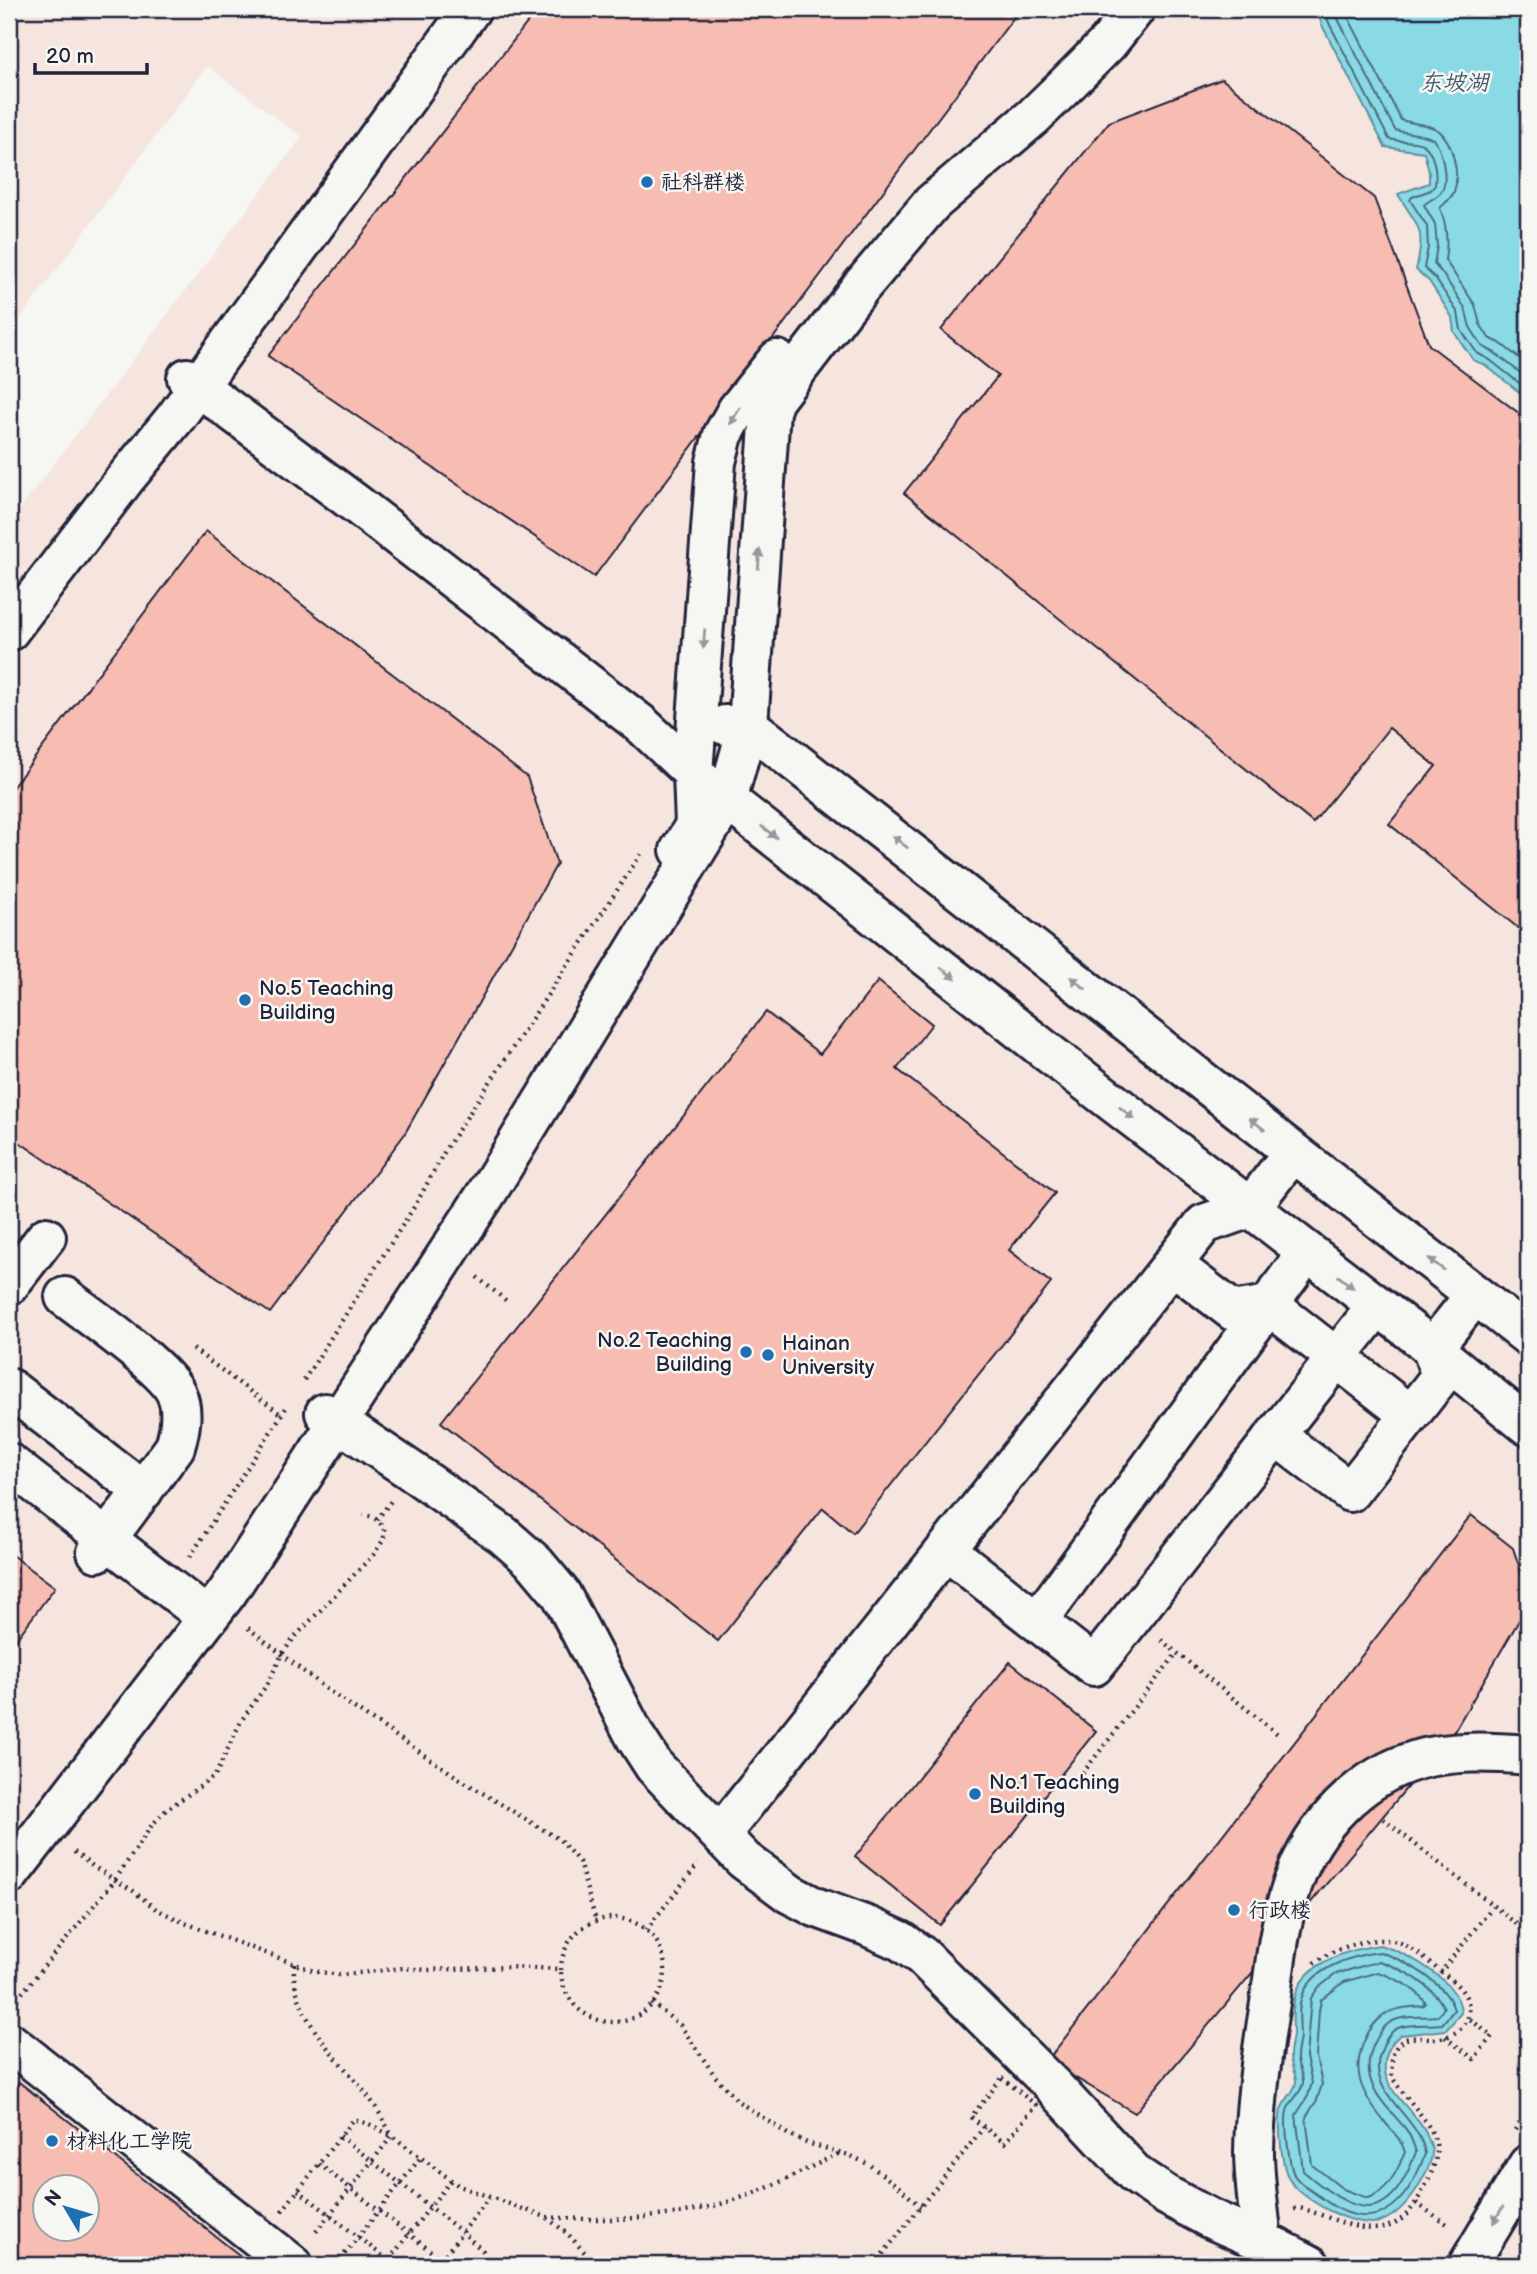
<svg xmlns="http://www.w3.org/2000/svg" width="1537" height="2274" viewBox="0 0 1537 2274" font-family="'Balsamiq Sans','LXGW WenKai TC',sans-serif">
<rect width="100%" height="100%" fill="#f6f6f2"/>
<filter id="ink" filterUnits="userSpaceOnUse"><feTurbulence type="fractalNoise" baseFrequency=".0143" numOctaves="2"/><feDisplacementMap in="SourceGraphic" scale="14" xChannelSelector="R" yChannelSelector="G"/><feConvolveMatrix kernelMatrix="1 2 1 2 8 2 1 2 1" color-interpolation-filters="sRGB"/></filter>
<g filter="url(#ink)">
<path fill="#f6e5df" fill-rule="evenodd" d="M9,9H1528V2265H9V523L302,137L207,66L9,334ZM46,2186H88V2228H46Z"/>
<path fill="#8adae5" stroke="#6090a1" stroke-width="2" d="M1316,9H1528V399L1485,365L1473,360L1454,332L1452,317L1429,281L1416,270C1426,226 1419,230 1398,194L1429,183V172L1424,152L1385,147L1323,27Z
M1380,1945C1406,1953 1461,1981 1461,2013L1446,2030L1401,2035C1394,2039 1391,2044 1388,2051C1372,2088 1417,2108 1428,2138C1430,2143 1433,2148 1432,2153C1432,2164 1423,2178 1418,2187C1409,2201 1396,2217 1379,2222C1356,2229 1298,2199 1288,2177C1281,2163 1279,2130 1280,2114C1281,2101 1295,2094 1296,2082C1296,2073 1290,2066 1290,2056C1290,2049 1292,2042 1293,2035C1293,2021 1291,2006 1296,1993C1307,1961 1351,1949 1380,1945Z"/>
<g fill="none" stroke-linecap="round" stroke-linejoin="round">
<path stroke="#4c6c7f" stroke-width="2" d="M1323,9L1330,25L1389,139C1412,145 1426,134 1434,163C1436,171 1436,178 1435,185L1431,190L1412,197L1410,200L1427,226L1428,247L1424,268L1435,278L1458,313L1461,330L1477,353L1490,360L1528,390
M1333,9L1395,130C1406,134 1422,132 1433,139C1442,147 1449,182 1441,192C1437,198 1428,200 1424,205L1435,224L1437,246L1434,264L1442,273L1465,308L1470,327L1482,346L1495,353L1528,379
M1344,9L1401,120C1413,124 1427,123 1438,130C1453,141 1460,175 1454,192C1451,199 1445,203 1440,208C1447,225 1448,242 1445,260L1475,305L1480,324L1489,338L1500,343L1528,365
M1380,1952C1404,1960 1447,1983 1454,2010L1442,2024C1428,2026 1412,2023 1398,2028C1390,2031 1385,2041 1382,2049C1362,2093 1420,2114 1425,2154C1407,2205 1375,2238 1323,2199C1314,2192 1300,2185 1294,2175C1289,2164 1284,2123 1287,2111C1290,2100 1301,2095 1303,2083C1304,2074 1297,2067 1297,2058C1297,2051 1299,2044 1300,2037C1300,2022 1297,2007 1303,1994C1314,1967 1354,1955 1380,1952Z
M1379,1961C1403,1969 1433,1985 1444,2008L1438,2016C1424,2018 1408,2015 1395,2020C1384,2024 1379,2034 1374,2044C1357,2081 1383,2102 1405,2128C1411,2135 1413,2144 1416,2152C1388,2229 1355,2215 1303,2171L1296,2115L1308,2096L1312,2083L1306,2057L1311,1998L1318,1988L1336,1974Z
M1378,1972C1395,1978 1416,1988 1426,2003L1423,2006C1399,2007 1381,2010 1368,2033C1349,2068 1360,2093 1384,2121C1393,2132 1401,2139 1405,2152C1398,2170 1387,2193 1367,2198L1343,2189L1312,2165L1306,2117L1317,2100L1322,2084L1316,2057L1319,2011L1321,2000L1344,1982Z"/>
</g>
<path fill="#f7bcb2" stroke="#22223b" stroke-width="2" fill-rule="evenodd" d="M538,9H1020L594,577L268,356Z
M1222,79L1374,198L1429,345L1528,420V936L1389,824L1436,766L1389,728L1313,823L904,493L998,376L941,330L1109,122Z
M206,531L527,777L557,864L404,1135L270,1313L9,1135V792Z
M878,981L932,1024L897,1069L1055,1193L1009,1250L1051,1283L853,1533L823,1508L718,1641L441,1422L766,1012L820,1054Z
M1471,1515L1513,1548L1528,1593V1605L1455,1730L1135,2113L1047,2061Z
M9,1553L55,1587L9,1649Z
M1010,1662L1096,1731L940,1925L855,1857Z
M19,2082L252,2265H9V2096ZM46,2186H88V2228H46Z"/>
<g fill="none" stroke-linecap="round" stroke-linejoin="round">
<g stroke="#22223b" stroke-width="44">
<path id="minor" d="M187,378L356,504L642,725L693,773L1050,1054L1412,1332L1528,1426
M9,631L125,479L176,417L471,9
M725,725H748L1528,1336
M680,850L695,825L693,773L716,462L723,435L737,410L777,360
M1172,1264L1233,1311L1269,1305L1410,1415
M9,1285L46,1237
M65,1297C91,1317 165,1368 176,1393C184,1410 180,1430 175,1447L97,1552
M9,1388L143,1491
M325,1413L413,1472L503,1535L535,1563L561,1594L636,1738L654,1766L744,1860L790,1894L815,1907L867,1926L901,1941L922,1956L1054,2087L1136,2175L1166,2195L1209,2218L1275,2247L1310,2265
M1275,1435L1350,1492L1441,1376L1432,1349L1475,1295
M9,1463L208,1618
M946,1550L1094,1666L1377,1306
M1038,1621L1307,1252
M720,1835L1204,1224L1250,1208L1293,1152
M9,1875L227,1593L488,1191L727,800L748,725L770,411L774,400L860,288L932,203L1033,117L1066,85L1108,43L1135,9
M9,2042L293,2265
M1262,2241C1259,2211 1254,2181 1254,2151C1255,2101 1262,2052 1270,2003C1275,1963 1280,1921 1293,1883C1313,1826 1359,1777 1417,1760C1452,1750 1492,1752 1528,1755
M1468,2265L1528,2165"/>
</g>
<path stroke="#22223b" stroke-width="4.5" stroke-dasharray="2 5" stroke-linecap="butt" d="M9,1207L17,1214
M477,1277L509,1303
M193,1349L282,1415
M304,1380L416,1204L447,1147L641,854
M377,1520L391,1501
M190,1557L286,1408
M248,1628L329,1691L463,1781L560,1840L579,1862L596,1921
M1161,1640L1280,1736
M1078,1779L1177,1653
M1383,1819L1528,1933
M74,1852L94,1867L132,1890L156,1909L185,1923L314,1971L340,1975L403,1968L427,1970L509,1967L560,1969
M561 1970a52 52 0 1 1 104 0a52 52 0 1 1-104 0Z
M9,1922L17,1912
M646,1930L698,1864
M1314,1963C1336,1947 1379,1932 1405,1945C1418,1952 1430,1963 1441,1972L1493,1906
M294,1964C291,2021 343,2061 373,2103C380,2113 386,2125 392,2136L315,2233
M652,2003L680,2025L715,2076L739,2102L786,2133L807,2143L849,2155L868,2164L899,2187L921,2207
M13,2004L115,1880L152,1825L166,1810L215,1776L241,1721L268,1683L282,1654L294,1638L374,1554L384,1539V1528C378,1520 374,1516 363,1515
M1445,2037L1474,2059L1492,2036L1467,2017
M1002,2078L1036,2105L1005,2143L971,2117Z
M1515,2130L1528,2108
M340,2136L462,2232L483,2251L490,2265
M319,2164L441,2259
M298,2190L394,2265
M1416,2203L1447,2224
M1294,2209L1300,2208C1351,2223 1391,2254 1423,2190C1430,2177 1439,2158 1436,2144C1430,2119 1405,2099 1392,2077C1391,2065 1391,2050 1401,2042C1411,2034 1423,2040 1434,2039C1450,2038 1468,2029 1469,2011C1470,1994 1454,1981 1441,1972
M282,2211L354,2119L371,2125L392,2136L459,2186L546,2217L568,2234L596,2265
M547,2217C612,2222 680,2219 743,2197C776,2186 808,2168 840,2153
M336,2265L421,2157
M385,2265L451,2180
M437,2265L489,2198
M874,2265L984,2127"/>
<use href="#minor" stroke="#f6f6f2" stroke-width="38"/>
</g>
<defs><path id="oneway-solid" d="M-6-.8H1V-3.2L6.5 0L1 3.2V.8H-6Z" transform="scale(1.75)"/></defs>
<g fill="#9797a0">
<use href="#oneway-solid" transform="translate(735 416) rotate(121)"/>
<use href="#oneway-solid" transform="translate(759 559) rotate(-86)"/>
<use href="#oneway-solid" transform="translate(704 639) rotate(94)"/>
<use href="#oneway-solid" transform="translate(769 832) rotate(38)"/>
<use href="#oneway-solid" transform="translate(900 842) rotate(-142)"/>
<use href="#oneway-solid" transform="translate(948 973) rotate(38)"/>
<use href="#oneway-solid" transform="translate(1078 983) rotate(-142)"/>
<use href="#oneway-solid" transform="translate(1127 1113) rotate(38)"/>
<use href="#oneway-solid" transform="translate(1257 1124) rotate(-142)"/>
<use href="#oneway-solid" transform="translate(1436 1264) rotate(-142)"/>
<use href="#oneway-solid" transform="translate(1346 1282) rotate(38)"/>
<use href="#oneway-solid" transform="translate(1498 2215) rotate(121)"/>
</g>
</g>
<g fill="#1f6fb2" stroke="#f6f6f2" stroke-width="2.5">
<circle cx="647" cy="182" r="7"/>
<circle cx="245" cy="1000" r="7"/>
<circle cx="746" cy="1352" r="7"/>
<circle cx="768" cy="1355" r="7"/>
<circle cx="975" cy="1794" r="7"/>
<circle cx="1234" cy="1910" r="7"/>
<circle cx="52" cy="2141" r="7"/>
</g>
<g text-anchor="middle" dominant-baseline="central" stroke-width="5" stroke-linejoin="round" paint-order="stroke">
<g font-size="21" fill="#22223b" stroke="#f6f6f2" text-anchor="start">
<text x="661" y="182">社科群楼</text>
<text x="259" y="988">No.5 Teaching<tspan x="259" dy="24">Building</tspan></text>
<text x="732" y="1340" text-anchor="end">No.2 Teaching<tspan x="732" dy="24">Building</tspan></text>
<text x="782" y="1343">Hainan<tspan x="782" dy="24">University</tspan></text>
<text x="989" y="1782">No.1 Teaching<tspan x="989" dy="24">Building</tspan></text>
<text x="1248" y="1910">行政楼</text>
<text x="66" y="2141">材料化工学院</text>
</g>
<g font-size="23" font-style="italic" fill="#41596e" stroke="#f6f6f2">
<text x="1454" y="83">东坡湖</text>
</g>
</g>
<rect width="1537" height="2274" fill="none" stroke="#f6f6f2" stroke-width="35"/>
<rect x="18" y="18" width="1502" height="2239" fill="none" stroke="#22223b" stroke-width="2.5" filter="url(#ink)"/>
<g transform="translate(66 2208) rotate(308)"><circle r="33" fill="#f6f6f2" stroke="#a1a1a9" stroke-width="2"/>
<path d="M0-5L12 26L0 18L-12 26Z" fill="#1f6fb2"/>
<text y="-10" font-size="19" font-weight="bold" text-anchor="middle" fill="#22223b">N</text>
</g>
<path d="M35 63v10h112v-10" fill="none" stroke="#22223b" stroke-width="3.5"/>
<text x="46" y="63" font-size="21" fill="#22223b" stroke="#f6f6f2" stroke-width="5" paint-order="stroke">20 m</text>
</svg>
